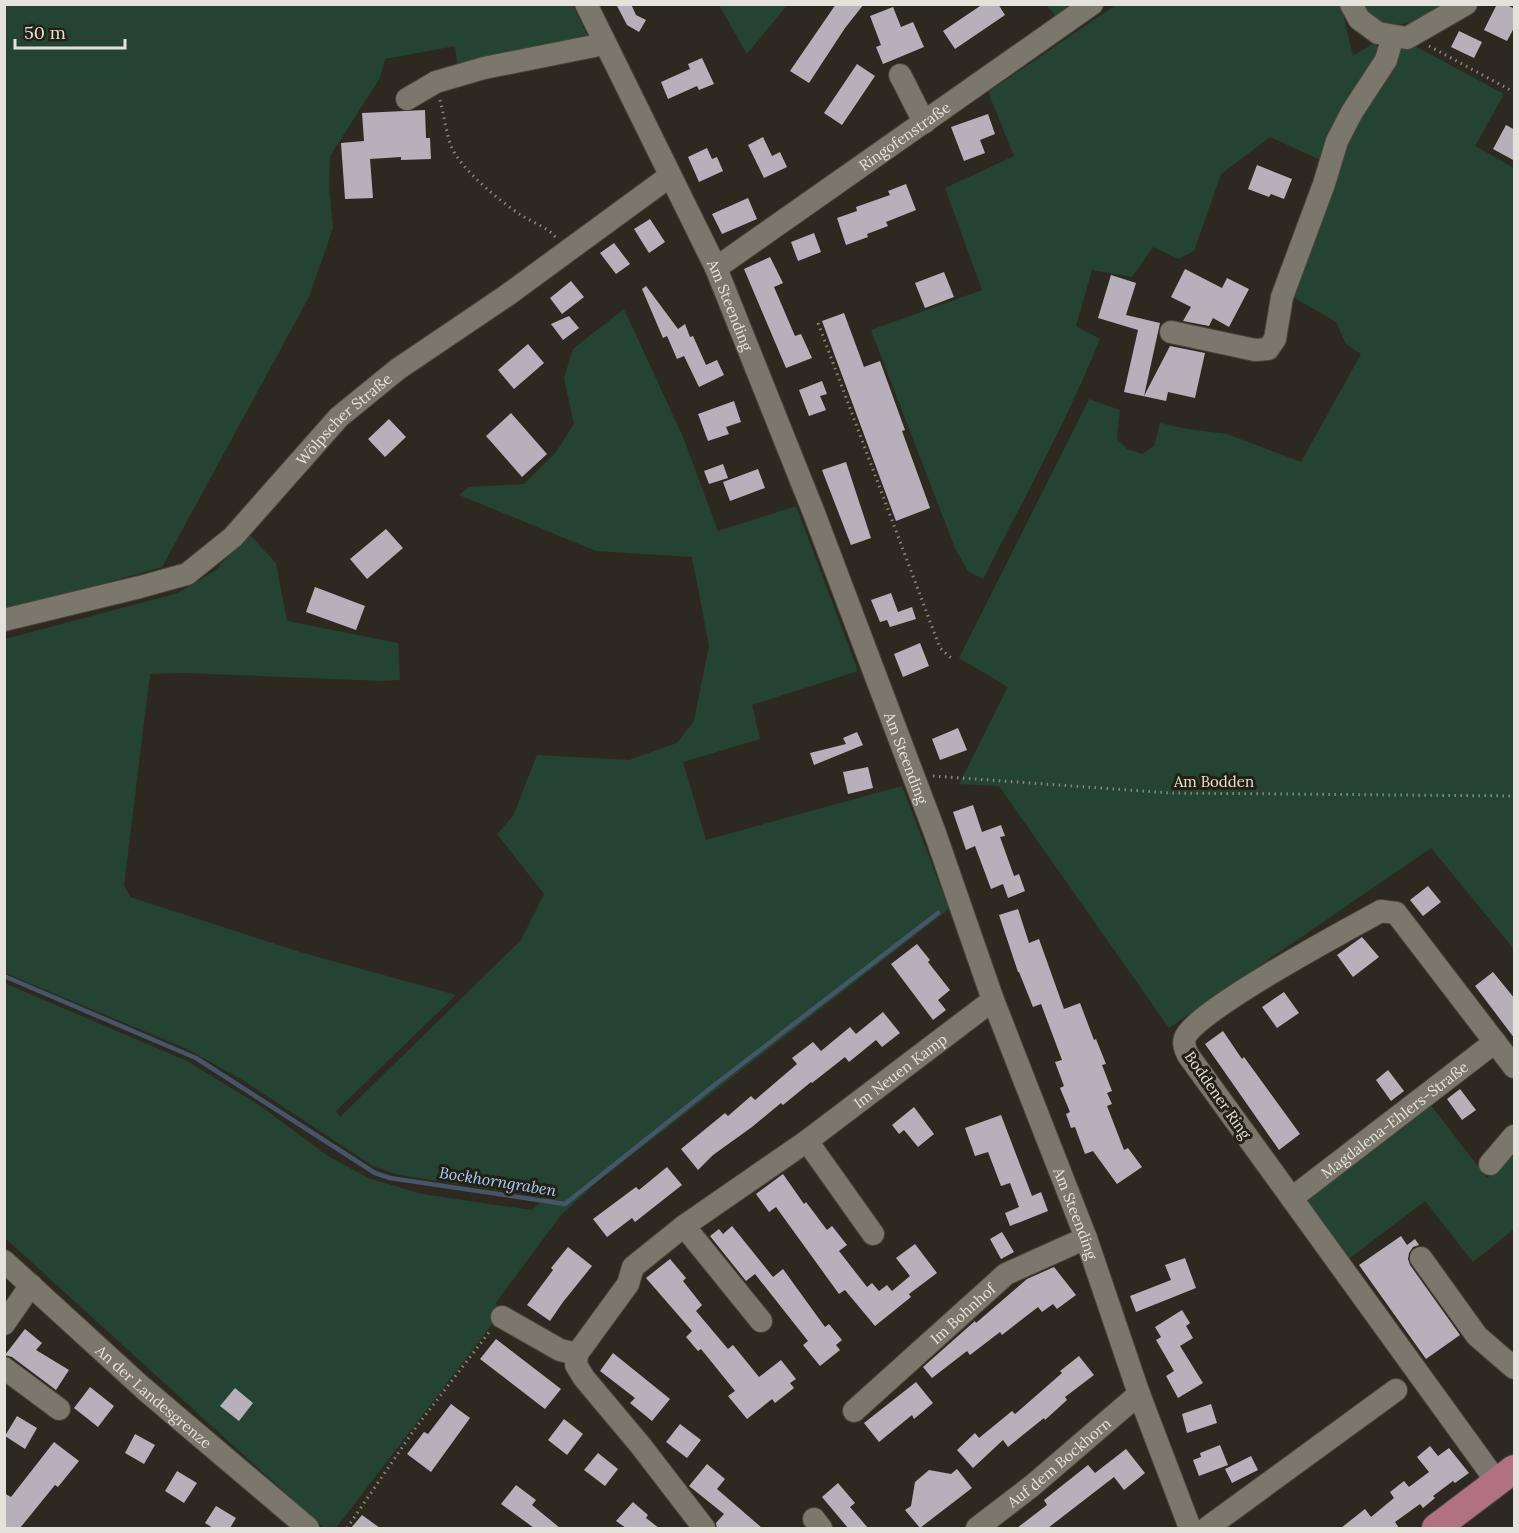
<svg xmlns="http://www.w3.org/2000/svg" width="1519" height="1533" viewBox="0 0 1519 1533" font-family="Lora,serif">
<rect width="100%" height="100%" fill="#2e2920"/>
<path fill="#254333" d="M5,5H573L587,35L585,38L458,69L455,46L385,59L380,78L330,156L329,187L333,228L309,297L162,567L5,611Z
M719,5H787L747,54Z
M1046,5H1080L1059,19Z
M1116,5H1341L1353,56L1376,42L1380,60L1325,162L1270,137L1221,174L1194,251L1178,259L1153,247L1132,277L1092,270L1076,326L1100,339C1067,421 1023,500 983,579L968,571L955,548L871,330L982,290L945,188L1014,156L988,92Z
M1358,5H1444C1423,16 1401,33 1376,21C1369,18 1364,10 1358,5Z
M1411,44L1504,94L1475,146L1514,168V949L1431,848L1169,1028L999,786L959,784L1008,687L959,658L1089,399L1120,410L1117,439L1127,449L1142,454L1154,446L1160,423L1187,429L1227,434L1301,462L1361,354L1346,344L1336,322L1288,294L1351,126L1398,52Z
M624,309L683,437L718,531L796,506L858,671L752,705L760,739L683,762L706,840L902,786L949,909L597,1182L561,1215L495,1304L503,1310L336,1528H324L5,1238L4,983L187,1061L259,1105L328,1156L368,1178L422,1194L531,1210L546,1198L399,1175L373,1166L244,1081L187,1049L5,973V639L178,593L216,570L248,533L276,563L287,621L398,643L400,680L383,681L185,673L150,674L124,885L130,897L300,952L456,995L336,1111L340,1117L521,940L544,894L497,834L513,816L537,755L629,760L677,743L694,721L709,646L692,557L596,551L459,495L469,487L524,484L556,452L574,424L564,378L573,349Z
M1430,1104L1487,1178L1514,1155V1229L1473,1262L1425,1201L1346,1261L1302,1201Z"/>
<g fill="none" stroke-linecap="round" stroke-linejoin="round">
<path stroke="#455668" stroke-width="4.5" d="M4,976L196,1058L375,1173L390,1178L565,1204L712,1087L938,913"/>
</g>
<path fill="#b7b0bb" d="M616,4H631L636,15L646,20L639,32L627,25Z
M836,4H864L845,28L809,83L790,71Z
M983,4H998L1005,15L955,49L943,31Z
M1497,4H1505L1515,9V26L1507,41L1484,30Z
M893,7L901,27L913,22L924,47L883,64L876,47L881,45L870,16Z
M1459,31L1482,42L1474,58L1451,47Z
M702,58L714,84L699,90L697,86L668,99L661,82L690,69L688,64Z
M857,64L875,76L842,125L824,113Z
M425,110L426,138H430L431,159L401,160V157L370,159L373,198L345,199L341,143L364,141L362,113Z
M988,114L995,134L980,140L985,153L964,161L951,127Z
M1506,125L1515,130V161L1493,149Z
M763,137L772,156L780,152L787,167L764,178L748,145Z
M707,148L712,159L717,157L723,171L699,182L688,157Z
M1257,165L1292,179L1284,199L1271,194L1269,197L1248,189Z
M906,184L916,210L886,222L888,226L867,234L868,237L846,245L837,218L857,211L856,207L890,195L888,191Z
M748,198L757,219L722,234L712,214Z
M650,219L665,242L649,253L634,229Z
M814,233L821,252L798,261L791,242Z
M614,243L630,264L616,274L600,253Z
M770,257L783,283L774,287L795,336L801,334L812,358L786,368L744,269Z
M1185,269L1222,288L1227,278L1249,289L1229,327L1213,318L1209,326L1183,321L1191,307L1171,297Z
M944,272L954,297L925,308L915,283Z
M1111,275L1136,283L1126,315L1160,323L1144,396L1170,346L1205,353L1195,398L1168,392L1166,401L1124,392L1138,330L1098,318Z
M571,281L584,297L562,314L550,298Z
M646,286L678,329L685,324L690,337L693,336L706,365L717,360L724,375L699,387L684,356L677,359L667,336L663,338L642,289Z
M844,313L864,367L880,361L905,430L902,431L930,508L896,521L822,321Z
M569,316L579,328L563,340L551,324Z
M528,344L544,363L514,389L498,370Z
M822,381L827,394L820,396L826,410L809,416L799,390Z
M734,401L741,422L726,427L729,434L708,441L698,414Z
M511,413L547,454L522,477L486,436Z
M389,419L406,437L385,457L368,439Z
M846,462L871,538L851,545L822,470Z
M723,464L728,478L709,484L704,471Z
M758,469L765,488L730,501L723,482Z
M386,529L403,548L367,579L350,559Z
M315,587L365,606L356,630L306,612Z
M891,593L898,612L912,607L916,619L890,627L887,620L880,622L871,600Z
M920,643L929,666L903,677L894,654Z
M958,728L967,750L940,760L932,739Z
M857,732L863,745L814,765L810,753L846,744L843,738Z
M868,767L873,788L848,794L843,772Z
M973,805L982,832L1001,825L1005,836L1000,837L1014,876L1019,874L1025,891L1008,898L1003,884L991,889L975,846L966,850L953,812Z
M1428,886L1441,902L1423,916L1410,900Z
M1018,909L1029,943L1039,939L1064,1009L1080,1003L1094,1040L1096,1039L1106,1064L1102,1065L1112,1091L1107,1093L1112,1104L1107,1106L1124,1150L1128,1148L1142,1167L1117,1184L1093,1151L1085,1154L1075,1127L1071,1128L1066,1114L1070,1112L1060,1088L1064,1086L1055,1062L1062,1060L1041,1004L1033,1007L1019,972H1018L999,915Z
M1362,937L1379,957L1353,977L1337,955Z
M917,944L930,960L928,962L950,990L938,1000L946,1010L933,1020L891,964Z
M1493,972L1515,999V1039L1475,986Z
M1284,992L1299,1013L1277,1028L1262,1007Z
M883,1012L900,1033L882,1047L876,1040L849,1062L845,1057L812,1083L811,1082L783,1105L781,1103L752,1127L713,1155L698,1170L681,1149L725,1113L728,1116L751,1096L755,1100L797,1064L792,1058L813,1042L821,1051L850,1027L856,1034Z
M1223,1031L1242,1059L1244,1057L1300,1134L1279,1150L1205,1044Z
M1388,1070L1404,1091L1391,1101L1376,1080Z
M1460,1089L1476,1110L1462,1120L1447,1099Z
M914,1107L934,1134L918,1147L904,1130L899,1134L892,1125Z
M1001,1115L1032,1196L1041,1192L1048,1211L1010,1226L1005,1213L1019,1207L1010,1183L1001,1186L988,1152L975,1156L965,1128Z
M667,1167L682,1185L635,1222L632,1218L607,1237L593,1219L636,1187L639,1190Z
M783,1174L804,1204L806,1202L827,1230L832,1226L847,1245L839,1251L867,1287L872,1283L879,1291L887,1285L892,1291L910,1276L896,1258L915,1244L937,1273L909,1294L911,1297L875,1326L845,1290L839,1294L776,1207L769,1212L756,1194Z
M732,1226L773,1277L783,1269L825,1327L829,1324L842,1340L836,1345L840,1350L820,1366L803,1345L808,1341L755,1274L746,1281L710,1236L719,1229L723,1234Z
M1002,1232L1014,1252L1001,1259L990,1239Z
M1401,1236L1407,1245L1415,1239L1419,1245L1413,1247L1409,1253L1408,1259L1410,1265L1460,1335L1426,1359L1359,1265Z
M568,1247L592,1266L563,1302L550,1321L527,1305L553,1270L551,1268Z
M1185,1258L1196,1288L1136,1312L1130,1296L1171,1280L1165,1265Z
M670,1259L686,1278L683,1281L702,1305L696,1311L728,1349L733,1345L759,1377L781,1360L796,1379L790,1383L794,1388L775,1403L772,1399L747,1419L728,1396L735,1391L701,1349L698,1351L686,1337L692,1331L646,1278Z
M1054,1267L1076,1295L1057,1309L1053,1304L1042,1312L1038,1307L1002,1335L1000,1332L970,1355L967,1351L932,1378L923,1367L975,1321L976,1323L1027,1279Z
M1182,1310L1190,1323L1186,1326L1193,1338L1180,1346L1203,1383L1178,1398L1166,1376L1174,1371L1156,1340L1161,1337L1155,1327Z
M25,1329L42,1343L36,1350L69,1370L56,1390L12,1357L5,1355Z
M496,1339L561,1389L545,1409L480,1359Z
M613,1353L670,1399L652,1421L630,1403L635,1398L600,1371Z
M1079,1356L1094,1375L1065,1397L1067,1400L1045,1420L1044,1418L1008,1447L1003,1440L973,1468L957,1450L975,1433L979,1438L1012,1411L1015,1414L1062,1373L1060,1371Z
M916,1382L933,1403L914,1419L912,1415L879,1442L864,1423Z
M90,1387L114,1406L98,1427L74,1408Z
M235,1388L253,1403L239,1421L220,1406Z
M451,1404L470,1418L431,1472L407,1454L424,1432L428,1434Z
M1211,1404L1217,1423L1187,1433L1182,1414Z
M17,1416L37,1428L25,1449L5,1436Z
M564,1419L583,1434L567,1455L548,1440Z
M680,1424L701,1440L687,1458L666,1442Z
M135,1434L155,1445L144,1464L125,1453Z
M54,1442L79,1461L58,1487L55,1485L20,1528H4V1493L11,1497Z
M1220,1445L1228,1465L1199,1476L1193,1460L1201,1457L1200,1453Z
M1430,1446L1438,1456L1449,1448L1469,1473L1455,1483L1453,1481L1433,1496L1435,1498L1423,1508L1420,1504L1395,1522L1399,1528H1341L1365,1509L1371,1517L1394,1498L1390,1492L1404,1481L1409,1487L1429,1472L1417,1457Z
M1126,1449L1145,1473L1124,1490L1114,1477L1048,1528H1017L1047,1505L1044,1500L1088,1465L1095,1473Z
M598,1453L618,1469L605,1486L584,1470Z
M1251,1456L1258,1470L1232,1483L1225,1469Z
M707,1464L725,1479L717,1489L762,1528H717L716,1523L724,1514L689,1486Z
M957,1469L972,1488L920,1528L905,1510L911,1506L915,1482L929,1470L951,1474Z
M177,1471L197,1483L184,1503L165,1491Z
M838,1483L855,1503L850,1507L868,1528H848L822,1497Z
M516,1485L536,1500L532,1505L560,1528H534L501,1504Z
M633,1502L648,1515L646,1518L659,1528H626L616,1521Z
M216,1506L236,1518L230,1528H213L205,1523Z
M362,1515L380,1528H351Z"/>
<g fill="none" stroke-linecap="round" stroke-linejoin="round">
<g stroke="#48443c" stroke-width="24">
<g id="minor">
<path id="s1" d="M586,4L716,268L814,513L935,833L993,1000L1086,1238L1139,1394L1190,1528"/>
<path d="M1351,4L1359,19L1378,33L1407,38L1466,4"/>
<path d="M900,75C909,91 915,107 925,122"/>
<path d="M407,99L436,82L484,68L604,44"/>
<path id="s2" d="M716,268L1092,4"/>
<path d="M1171,332L1255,350L1268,349L1275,339L1282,297L1324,184L1337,141L1352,112L1386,60L1393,36"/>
<path id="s3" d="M4,620L140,587L187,574L233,537L339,417L398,369L506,296L670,176"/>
<path d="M807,1141L873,1234"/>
<path d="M1490,1164L1514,1136"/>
<path id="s4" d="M1292,1198L1495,1042"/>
<path d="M684,1226L761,1321"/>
<path d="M1421,1258L1477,1336L1514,1368"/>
<path id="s5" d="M4,1261L143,1388L308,1528"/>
<path d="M502,1317L560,1350L577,1354L576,1365L584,1378L641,1446L704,1528"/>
<path d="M4,1324L31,1285"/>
<path id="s6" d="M577,1354L628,1284L633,1267L684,1226L807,1141L993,1000"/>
<path d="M4,1368L59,1409"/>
<path id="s7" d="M854,1411L1006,1274L1086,1238"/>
<path d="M1497,1482L1188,1055C1185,1049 1183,1044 1185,1038C1193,1012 1350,928 1381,911L1396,913L1514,1067"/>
<path d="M814,1519L821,1528"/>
<path id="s8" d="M977,1528L1033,1485L1139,1394"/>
<path d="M1207,1528L1396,1390"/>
</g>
</g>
<g stroke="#48443c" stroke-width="30">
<path id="major" d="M1436,1528L1514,1469"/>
</g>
<path stroke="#8a867e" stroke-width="3" stroke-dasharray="1.5 4.5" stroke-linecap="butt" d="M1429,46L1514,92
M440,100C444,115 446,132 451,146C460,169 501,202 521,215C533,223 548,227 556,238
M818,323L940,648L951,658
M933,776L1170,793L1514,796
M347,1528L414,1430L490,1331"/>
<use href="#minor" stroke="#7c776c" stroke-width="22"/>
<use href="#major" stroke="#b2717f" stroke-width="28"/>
</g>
<g text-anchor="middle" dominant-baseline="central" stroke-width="6" stroke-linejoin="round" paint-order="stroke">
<g font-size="15" fill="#e5e2dc" stroke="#242016">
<text stroke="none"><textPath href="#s2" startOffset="230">Ringofenstraße</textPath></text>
<text stroke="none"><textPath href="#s1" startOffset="334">Am Steending</textPath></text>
<text stroke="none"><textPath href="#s3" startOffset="410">Wölpscher Straße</textPath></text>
<text stroke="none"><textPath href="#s1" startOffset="820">Am Steending</textPath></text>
<text x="1214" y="781">Am Bodden</text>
<text stroke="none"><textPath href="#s6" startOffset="436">Im Neuen Kamp</textPath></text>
<text transform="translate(1218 1095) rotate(55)">Boddener Ring</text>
<text stroke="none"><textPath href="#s4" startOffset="129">Magdalena-Ehlers-Straße</textPath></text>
<text stroke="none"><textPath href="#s1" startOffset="1306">Am Steending</textPath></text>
<text stroke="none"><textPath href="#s7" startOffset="146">Im Bohnhof</textPath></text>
<text stroke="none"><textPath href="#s5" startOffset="202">An der Landesgrenze</textPath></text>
<text stroke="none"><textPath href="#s8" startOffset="105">Auf dem Bockhorn</textPath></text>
</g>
<g font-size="16" font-style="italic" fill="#a6cffc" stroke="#242016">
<text transform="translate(498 1181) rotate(9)">Bockhorngraben</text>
</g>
</g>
<rect width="1519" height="1533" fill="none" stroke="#e5e2dc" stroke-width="12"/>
<path d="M15 39v9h110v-9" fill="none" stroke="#e5e2dc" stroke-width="3"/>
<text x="24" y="39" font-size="18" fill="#e5e2dc" stroke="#242016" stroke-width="4.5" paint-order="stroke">50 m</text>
</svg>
